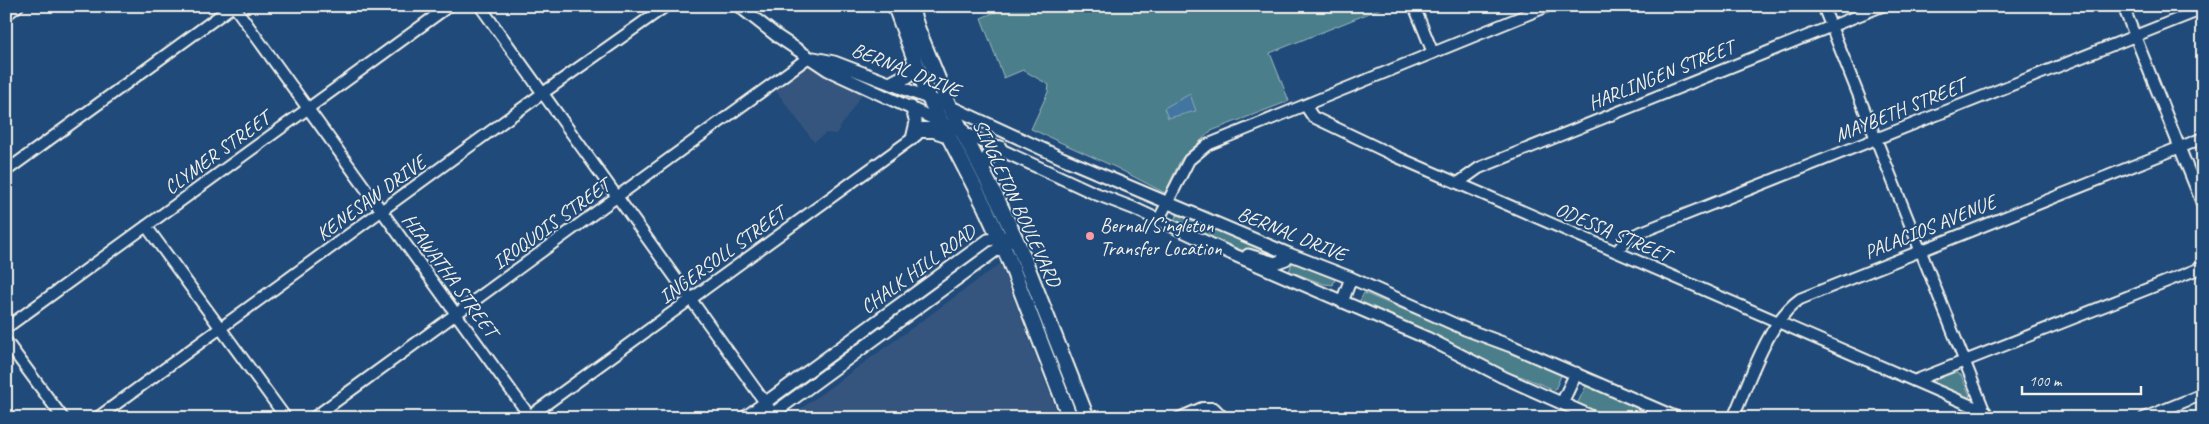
<svg xmlns="http://www.w3.org/2000/svg" width="2209" height="424" viewBox="0 0 2209 424" font-family="Caveat,sans-serif">
<rect width="100%" height="100%" fill="#1f4a7a"/>
<filter id="ink" filterUnits="userSpaceOnUse"><feTurbulence type="fractalNoise" baseFrequency=".02" numOctaves="2"/><feDisplacementMap in="SourceGraphic" scale="10" xChannelSelector="R" yChannelSelector="G"/><feConvolveMatrix kernelMatrix="1 2 1 2 8 2 1 2 1" color-interpolation-filters="sRGB"/></filter>
<g filter="url(#ink)">
<path fill="#34557e" d="M810,65L864,91L836,134L826,133L814,142L774,88L803,67Z
M1000,264L1059,418H788Z"/>
<path fill="#4c7e8b" stroke="#a0b8ba" d="M999,6H1387L1270,53L1289,101L1211,131L1181,159L1165,193L1117,168L1031,129L1048,92L1049,85L1023,70L1004,78L981,18L1000,10Z
M1177,215L1279,255L1277,259L1229,247L1177,223L1174,220Z
M1293,261L1335,279L1333,285L1324,284L1289,271Z
M1364,293L1452,330L1501,347L1562,373L1555,390L1523,377L1499,370L1419,330L1359,302Z
M1956,372L1961,375L1970,396L1968,398L1935,383V380Z
M1587,384L1665,418H1607L1577,404Z"/>
<path fill="#4375a0" stroke="#8aa7bd" d="M1190,94L1196,111L1168,118L1164,108Z"/>
<g fill="none" stroke-linecap="round" stroke-linejoin="round">
<g stroke="#f4f1e8" stroke-width="14">
<path id="minor" d="M234,6L531,418
M480,6L769,408
M1414,6L1433,53
M1823,6L1986,415
M2123,6L2203,206
M6,15L18,6
M1305,105L1313,117L1395,156L1986,412
M6,171L233,6
M1458,183L1479,168L1882,6
M1158,221L1189,160L1207,145L1548,6
M146,226L286,418
M1616,252L1629,237L2203,9
M6,328L449,6
M6,341L63,418
M1914,381L2203,267
M97,418L543,93L666,6
M313,418L809,57
M527,418L917,135
M1179,418L1202,408H1214L1224,418
M1733,418C1749,382 1768,321 1800,299L2203,138
M2144,418L2203,394"/>
</g>
<g stroke="#f4f1e8" stroke-width="15">
<path id="tertiary" d="M739,6L777,36L828,70L1094,193L1133,208L1232,254L1427,338L1503,377L1595,418
M814,58L834,62L949,106L1062,158L1289,254L1351,278L1465,329L1511,346L1677,418
M911,107L916,122L912,139
M1248,255L1275,263L1286,259L1289,254
M1342,302L1351,278
M1562,403L1576,373
M744,418L988,240L1006,237
M767,418L1010,240"/>
</g>
<g stroke="#f4f1e8" stroke-width="18">
<path id="secondary" d="M895,6L929,98L985,207L1008,257L1070,418
M910,6L918,30L949,106L998,201L1019,246L1087,418
M893,83L908,75L915,63
M922,130H934L946,134
M982,170L990,155L999,148"/>
</g>
<use href="#minor" stroke="#1f4a7a" stroke-width="10"/>
<use href="#tertiary" stroke="#1f4a7a" stroke-width="11"/>
<use href="#secondary" stroke="#1f4a7a" stroke-width="14"/>
</g>
</g>
<circle fill="#ff9aa2" stroke="#1f4a7a" stroke-width="2" cx="1090" cy="236" r="5"/>
<g text-anchor="middle" dominant-baseline="central" stroke-width="4" stroke-linejoin="round" paint-order="stroke">
<g font-size="20" fill="#f4f1e8" stroke="#1f4a7a">
<text transform="translate(906 70) rotate(22)">BERNAL DRIVE</text>
<text transform="translate(1661 75) rotate(-22)">HARLINGEN STREET</text>
<text transform="translate(1900 110) rotate(-22)">MAYBETH STREET</text>
<text transform="translate(217 153) rotate(-36)">CLYMER STREET</text>
<text transform="translate(371 198) rotate(-36)">KENESAW DRIVE</text>
<text transform="translate(1017 203) rotate(65)">SINGLETON BOULEVARD</text>
<text transform="translate(551 224) rotate(-36)">IROQUOIS STREET</text>
<text transform="translate(1930 227) rotate(-22)">PALACIOS AVENUE</text>
<text transform="translate(1613 232) rotate(23)">ODESSA STREET</text>
<text transform="translate(1292 234) rotate(22)">BERNAL DRIVE</text>
<text transform="translate(722 255) rotate(-36)">INGERSOLL STREET</text>
<text transform="translate(918 269) rotate(-36)">CHALK HILL ROAD</text>
<text transform="translate(450 275) rotate(54)">HIAWATHA STREET</text>
</g>
<g font-size="20" fill="#f4f1e8" stroke="#1f4a7a" text-anchor="start">
<text x="1100" y="225">Bernal/Singleton<tspan x="1100" dy="23">Transfer Location</tspan></text>
</g>
</g>
<rect width="2209" height="424" fill="none" stroke="#1f4a7a" stroke-width="25"/>
<rect x="12" y="12" width="2184" height="399" fill="none" stroke="#f4f1e8" stroke-width="2" filter="url(#ink)"/>
<path d="M2022 386v8h119v-8" fill="none" stroke="#f4f1e8" stroke-width="2.5"/>
<text x="2029" y="386" font-size="15" fill="#f4f1e8" stroke="#1f4a7a" stroke-width="4" paint-order="stroke">100 m</text>
</svg>
